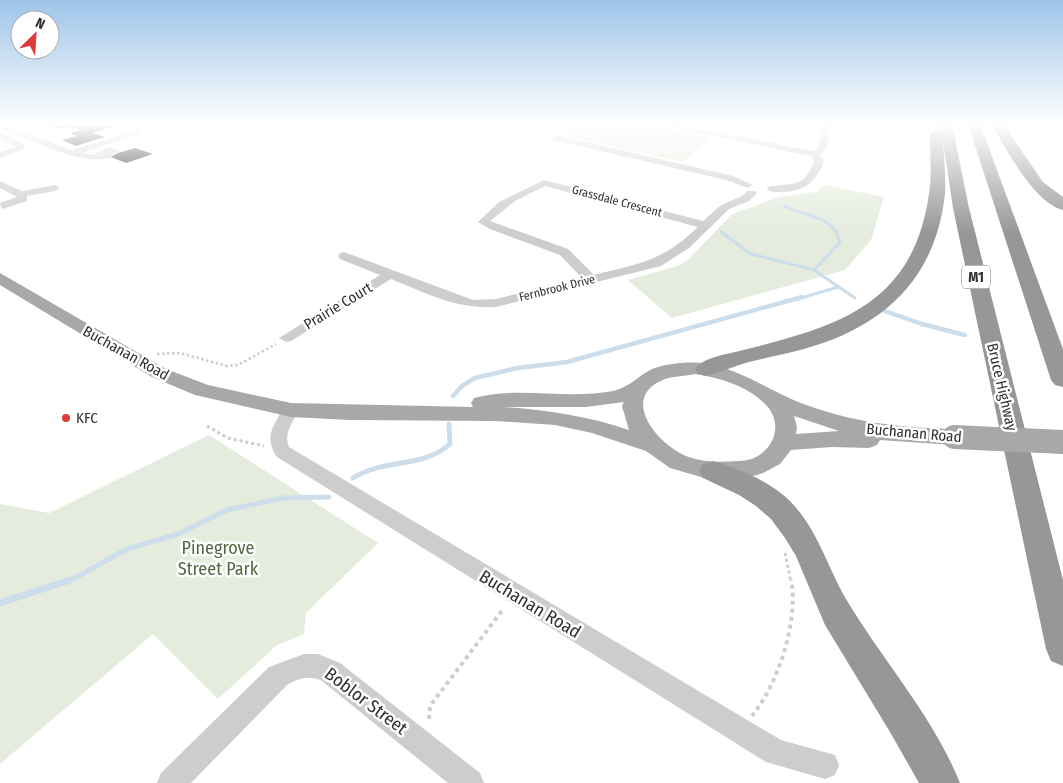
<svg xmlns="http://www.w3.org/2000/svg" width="1063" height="783" viewBox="0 0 1063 783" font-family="'Fira Sans Condensed',sans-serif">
<rect width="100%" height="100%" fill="#fff"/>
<path fill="#e5ecde" d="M583,124H640L713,138L682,162L562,135Z
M825,185L884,197L871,240L845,270L672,318L628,280L674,267L687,261L732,214L738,212L779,197L816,192Z
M209,435L378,543L306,613L304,634L277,645L218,699L153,634L0,764V504L49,513Z"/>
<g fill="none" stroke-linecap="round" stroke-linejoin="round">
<path stroke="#ccddeb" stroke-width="3" d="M784,206C805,217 834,215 840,242L814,270
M721,232L751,254L814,270L855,298
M798,299L838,287"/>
<path stroke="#ccddeb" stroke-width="4.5" d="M882,310L922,324L965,335
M453,396L462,386L475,378L518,368L567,362L802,297"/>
<path stroke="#ccddeb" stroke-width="5" d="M353,478C384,458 422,469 450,444L449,424
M68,582L127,549L178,534L227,510L283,498L329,497"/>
<path stroke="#ccddeb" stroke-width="7" d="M0,603L70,580"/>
</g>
<path fill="#171717" d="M46,124H106L114,126L93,133L105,137L76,146L62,140L77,136L70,133L81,130L72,127L62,129Z
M135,148L153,154L126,163L108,156Z"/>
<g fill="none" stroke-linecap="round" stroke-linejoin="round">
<path stroke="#cdcdcd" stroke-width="2.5" stroke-dasharray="2.5 2.5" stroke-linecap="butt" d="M157,354L180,353L227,366L238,365L276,344"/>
<path stroke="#cdcdcd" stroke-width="3" stroke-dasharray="3 3" stroke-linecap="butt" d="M207,426L228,438L264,446
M785,553L791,582"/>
<path stroke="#cdcdcd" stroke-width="4" stroke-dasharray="4 4" stroke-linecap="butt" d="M752,716C778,684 799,621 791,580
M429,719L430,706L504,608"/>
<path fill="#cdcdcd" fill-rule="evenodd" d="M0,124L72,150L137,130L141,133L82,153L93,155L108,147L120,151C97,176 27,138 0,128Z
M655,124H671L813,151L818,147L823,124H831L827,148L820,155L824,162C815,183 805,191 782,192C776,192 771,193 767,189L768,187C793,181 802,191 814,162L811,156Z
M0,133L21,142L26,148L0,158V152L16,147L0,139Z
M556,135L733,176L753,185L748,188L726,180L553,140L552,138Z
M544,180L703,221L721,205L742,196L748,191H756L757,193L749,201L729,209L689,248L661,266L496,307C455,309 428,294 391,279L291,341L286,342L279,338L380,275L340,259L338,256L340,253L344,252L473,300L496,299L582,278L560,255L490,229L478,222L499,202ZM545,186L698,227C661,262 641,263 594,275L568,249L490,221L515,201Z
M0,181L22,191L55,185L60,188L55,191L27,196V201L2,209L0,203L17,197L0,188Z
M291,404L297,406L299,410C293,421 283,434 289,447L781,740L835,755L839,765L835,775L825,779L766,762L277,457C263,436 274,425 285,406Z
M304,654H318L340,663L480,773L484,783H448L322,681C310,675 298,678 287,685L191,783H157L161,773L269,667Z"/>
<path fill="#a8a8a8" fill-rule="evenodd" d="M0,273L166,369L208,385L291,403L473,407L471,403L474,398C519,386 567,400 613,391C630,387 638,376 652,369C668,363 692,361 708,364C743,371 767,389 798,402C850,422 899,428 954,429L962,432L965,437L962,442L954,445L880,440L877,445L869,448L832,447L791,450L780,464L763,473L743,479H708L670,468L646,451L592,433L555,425L495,421L350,420L291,417L195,395L152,377L0,285ZM695,374C720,378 749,386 767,406C787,429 768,461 739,461C721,462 704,463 686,456C657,444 618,397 665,379C674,376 686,376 695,374ZM624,402L622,406L629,430C587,416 547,410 503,407H586ZM794,416L839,431L796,434L797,427Z"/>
<path fill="#979797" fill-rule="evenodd" d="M940,124H952L969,208L1063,580V666L1051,661L1046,649L953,208L943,141C944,158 946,176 945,194C937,265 900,312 834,339C806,350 778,355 749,362C735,366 721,372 706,376L698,374L695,369C703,357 729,354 743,350C839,326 913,305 929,194C932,174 930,153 930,133L936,129L941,131Z
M968,124H980L1063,349V387L1055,385L1051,380Z
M991,124H1003L1043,182L1063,197V210C1033,202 1007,149 991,124Z
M713,461C740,469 769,481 790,501C818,530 827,566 846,599C883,661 933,716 960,783H919L890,732L825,625L796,556L785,538L771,519L756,506L739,495L703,478L699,471L703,464Z"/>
<path stroke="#a8a8a8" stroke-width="24" d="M954,437L1063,442"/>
</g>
<linearGradient id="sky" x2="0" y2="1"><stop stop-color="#9dc4e9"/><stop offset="0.53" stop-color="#fff"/><stop offset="1" stop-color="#fff" stop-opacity="0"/></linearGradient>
<rect width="1063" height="233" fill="url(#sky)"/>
<circle fill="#dd3b3e" stroke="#fff" stroke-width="2" cx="66" cy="418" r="5"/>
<g text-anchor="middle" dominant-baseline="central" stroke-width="5" stroke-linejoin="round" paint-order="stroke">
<g font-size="12" fill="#303030" stroke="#fff">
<text transform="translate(617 201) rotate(15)">Grassdale Crescent</text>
<text transform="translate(557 288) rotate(-14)">Fernbrook Drive</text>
</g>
<rect fill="#fff" stroke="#6e6e6e" stroke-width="1" x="962" y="265.5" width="28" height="23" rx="4"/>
<g font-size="14" font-weight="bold" fill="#303030">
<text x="976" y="277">M1</text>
</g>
<g font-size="15" fill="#303030" stroke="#fff">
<text transform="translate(338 306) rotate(-31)">Prairie Court</text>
<text transform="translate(126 353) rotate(29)">Buchanan Road</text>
<text transform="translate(1002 387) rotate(77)">Bruce Highway</text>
<text transform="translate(914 433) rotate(5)">Buchanan Road</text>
</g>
<g font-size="15" fill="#303030" stroke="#fff" text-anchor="start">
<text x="76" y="418">KFC</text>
</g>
<g font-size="18" fill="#50693f" stroke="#fff">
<text x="218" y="548">Pinegrove<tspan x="218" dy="21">Street Park</tspan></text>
</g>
<g font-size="18" fill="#303030" stroke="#fff">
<text transform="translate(530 604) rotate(31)">Buchanan Road</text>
<text transform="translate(366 701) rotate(37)">Boblor Street</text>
</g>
</g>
<g transform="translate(35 35) rotate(25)"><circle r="24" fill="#ffffff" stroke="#acacac"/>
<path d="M0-4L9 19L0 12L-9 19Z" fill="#dd3b3e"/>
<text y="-8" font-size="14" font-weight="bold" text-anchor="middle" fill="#303030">N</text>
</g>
</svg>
